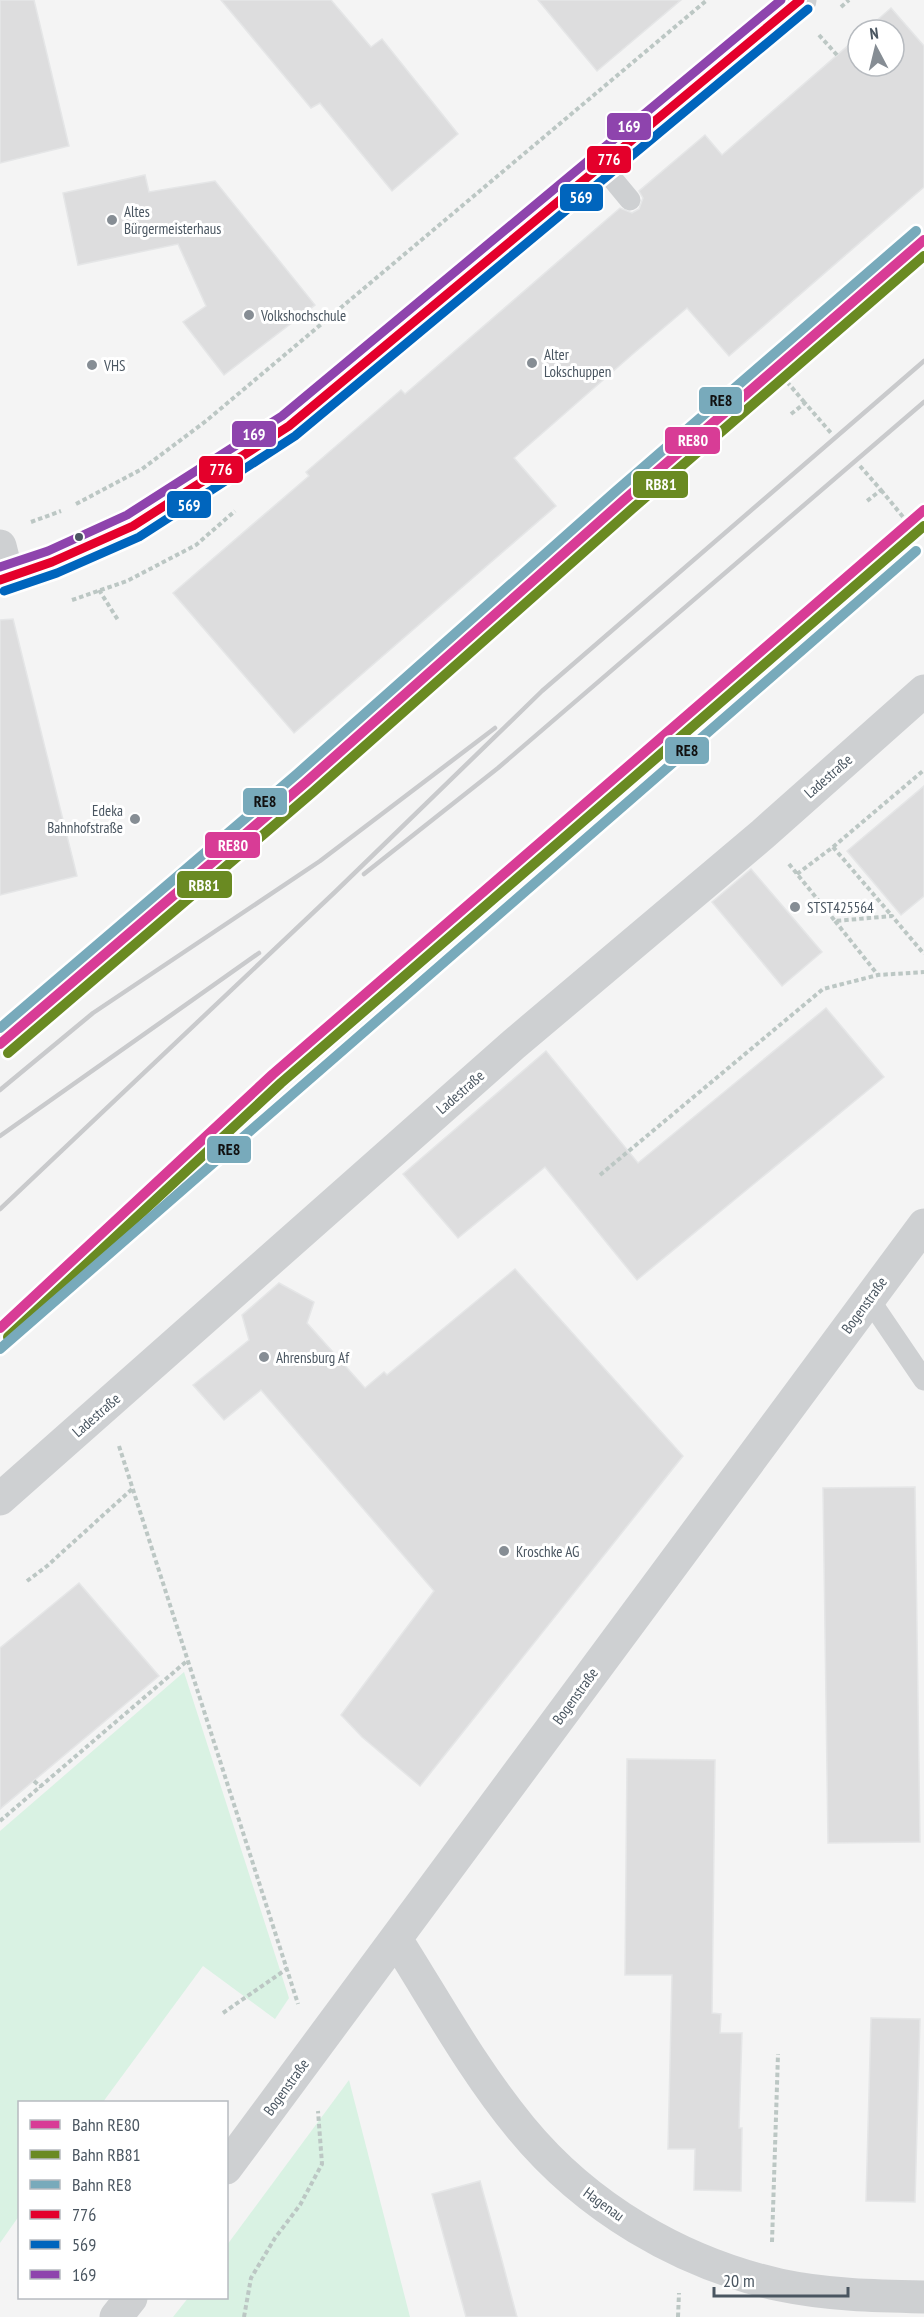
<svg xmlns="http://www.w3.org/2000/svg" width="924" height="2317" viewBox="0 0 924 2317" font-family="'PT Sans Narrow',sans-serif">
<rect width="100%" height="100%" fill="#f4f4f4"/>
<path fill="#d9f2e3" d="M184,1672L289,1998L275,2019L203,1966L103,2102H20L19,2216L0,2243V1831Z
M349,2080L410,2317H173L188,2298H226L227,2245Z"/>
<path fill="#ddddde" stroke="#e5e6e7" stroke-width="1.5" d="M0,0H34L69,146L0,163Z
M221,0H331L371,47L382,39L458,134L392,191L320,103L311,108Z
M538,0H681L597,71Z
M891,8L924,46V187L729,356L687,308L634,353L514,458L556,506L294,733L173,593L309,476L306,472L401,390L405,394L620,208L632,213L639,209L643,198L639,191L705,135L722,155L858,37V66H894V30H866Z
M145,175L149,192L215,181L315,305L224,375L183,322L206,306L178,244L78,265L63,193Z
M13,619L77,876L0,895V620Z
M924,786V896L901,915L847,851Z
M751,869L822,952L782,986L712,902Z
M826,1008L884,1077L637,1280L545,1167L458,1238L403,1174L546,1051L638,1163Z
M515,1269L683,1456L420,1786L362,1737L341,1715L434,1591L261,1390L224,1420L193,1385L249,1340L242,1315L279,1283L314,1302L307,1323L365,1388L384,1372L387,1375Z
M915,1487L920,1842L828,1843L823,1488Z
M79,1583L159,1676L0,1809V1648Z
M627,1759L715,1760L712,2013L721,2014L720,2033H742L739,2128H742L741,2191L694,2190L695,2149H668L672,1975H625Z
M871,2018L920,2019L915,2202L866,2201Z
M480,2181L500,2253L517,2317H466L432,2194Z"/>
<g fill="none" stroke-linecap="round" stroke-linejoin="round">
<path stroke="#bcc7c4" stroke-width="4" stroke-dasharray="4.5 3" stroke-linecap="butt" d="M841,7L849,0
M819,35L837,55
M782,376L805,403
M791,414L805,403L831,433
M860,466L881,490L867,501
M881,490L904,518
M76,504L142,469L206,421L707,0
M31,522L61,511
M99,590L118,620
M72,600L127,581L196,545L235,511
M833,847L892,916
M789,864L835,921L892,916L924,954
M797,874L833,847L924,770
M835,921L878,975
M600,1175L823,989L878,975L924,972
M119,1446L298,2004
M27,1581L47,1566L132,1489
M34,1781L41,1787
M0,1821L188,1660
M223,2013L288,1968
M772,2242L778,2054
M244,2317L251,2278L275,2238L300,2205L322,2164L318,2111
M678,2317L679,2293"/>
<path stroke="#ced0d2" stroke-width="21" d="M601,165L630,200
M869,1299L924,1380"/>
<path stroke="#ced0d2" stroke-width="33" d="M0,546L8,578
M0,580L52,562L133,526L289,426L800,0
M0,1499L513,1045L763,834L924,691
M396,1939C436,2002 473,2070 521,2128C586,2207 680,2263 780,2285C827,2295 876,2296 924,2297
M226,2168L924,1225
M116,2317L131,2298"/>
<path stroke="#c9cacc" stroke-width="4.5" d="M364,874L498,768L924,402
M0,1090L93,1013L320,861L495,728
M0,1136L259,953
M0,1209L335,892L542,691L924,361"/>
<g stroke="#fff" stroke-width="14">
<path id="bus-1" d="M0,580L52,562L133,526L289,426L800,0"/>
</g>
<g stroke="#fff" stroke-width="14">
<path id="bus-2" d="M4,591L57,573L139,537L295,436L808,9"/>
</g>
<g stroke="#fff" stroke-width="14">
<path id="bus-3" d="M0,567L48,551L127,515L282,416L781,0"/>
</g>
<use href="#bus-1" stroke="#e4002b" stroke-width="9"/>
<use href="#bus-2" stroke="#0065bd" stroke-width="9"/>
<use href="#bus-3" stroke="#8e44ad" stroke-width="9"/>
<g stroke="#fff" stroke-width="15">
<path id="rail-1" d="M0,1044L305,783L624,500L924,240
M0,1328L273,1074L924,510"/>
</g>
<g stroke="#fff" stroke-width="15">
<path id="rail-2" d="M8,1053L313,792L632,509L924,256
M8,1337L281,1083L924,526"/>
</g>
<g stroke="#fff" stroke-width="15">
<path id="rail-3" d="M0,1028L297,774L616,491L916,231
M0,1349L916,551"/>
</g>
<use href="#rail-1" stroke="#d83c96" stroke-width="10"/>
<use href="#rail-2" stroke="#6a8a22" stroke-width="10"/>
<use href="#rail-3" stroke="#78aabb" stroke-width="10"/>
</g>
<g fill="#868d94" stroke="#fff" stroke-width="2">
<circle cx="112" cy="220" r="6"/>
<circle cx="249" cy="315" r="6"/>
<circle cx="532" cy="363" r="6"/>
<circle cx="92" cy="365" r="6"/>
<circle cx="135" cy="819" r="6"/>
<circle cx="795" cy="907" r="6"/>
<circle cx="264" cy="1357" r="6"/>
<circle cx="504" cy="1551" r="6"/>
</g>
<circle fill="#4a5661" stroke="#fff" stroke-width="2" cx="79" cy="537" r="5"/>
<g text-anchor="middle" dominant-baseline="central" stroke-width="6" stroke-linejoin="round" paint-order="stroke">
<g font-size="15" fill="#4a5661" stroke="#fff" text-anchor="start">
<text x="124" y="211">Altes<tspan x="124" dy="17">Bürgermeisterhaus</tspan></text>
<text x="261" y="315">Volkshochschule</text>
<text x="544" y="354">Alter<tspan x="544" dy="17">Lokschuppen</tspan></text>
<text x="104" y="365">VHS</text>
<text x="123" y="810" text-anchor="end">Edeka<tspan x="123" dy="17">Bahnhofstraße</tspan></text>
<text x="807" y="907">STST425564</text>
<text x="276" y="1357">Ahrensburg Af</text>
<text x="516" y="1551">Kroschke AG</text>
</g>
<g font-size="15" fill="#4a5661" stroke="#fff">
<text transform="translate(828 776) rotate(-41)">Ladestraße</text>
<text transform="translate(460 1092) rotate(-41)">Ladestraße</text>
<text transform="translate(864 1305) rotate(-54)">Bogenstraße</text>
<text transform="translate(96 1415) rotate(-41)">Ladestraße</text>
<text transform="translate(575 1696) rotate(-54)">Bogenstraße</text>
<text transform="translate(286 2087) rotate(-54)">Bogenstraße</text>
<text transform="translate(604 2204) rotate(36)">Hagenau</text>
</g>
</g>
<g stroke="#fff" stroke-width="2">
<rect x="606" y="112" width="46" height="29" rx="6" fill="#8e44ad"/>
<rect x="586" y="145" width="46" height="29" rx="6" fill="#e4002b"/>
<rect x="559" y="183" width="45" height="29" rx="6" fill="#0065bd"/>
<rect x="698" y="386" width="45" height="29" rx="6" fill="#78aabb"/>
<rect x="231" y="420" width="46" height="28" rx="6" fill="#8e44ad"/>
<rect x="664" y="426" width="57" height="29" rx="6" fill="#d83c96"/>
<rect x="198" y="455" width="46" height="29" rx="6" fill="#e4002b"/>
<rect x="632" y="470" width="57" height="29" rx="6" fill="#6a8a22"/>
<rect x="166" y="490" width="46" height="29" rx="6" fill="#0065bd"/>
<rect x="664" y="736" width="46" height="29" rx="6" fill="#78aabb"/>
<rect x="242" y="787" width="46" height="29" rx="6" fill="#78aabb"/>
<rect x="204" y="831" width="57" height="28" rx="6" fill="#d83c96"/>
<rect x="176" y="870" width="57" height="29" rx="6" fill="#6a8a22"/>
<rect x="206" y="1135" width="46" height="29" rx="6" fill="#78aabb"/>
</g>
<g font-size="16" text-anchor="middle" font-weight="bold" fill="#fff">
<text x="629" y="132">169</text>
<text x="609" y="165">776</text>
<text x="581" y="203">569</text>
<text x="254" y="440">169</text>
<text x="693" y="446">RE80</text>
<text x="221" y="475">776</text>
<text x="661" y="490">RB81</text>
<text x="189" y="511">569</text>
<text x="233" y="851">RE80</text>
<text x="204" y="891">RB81</text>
</g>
<g font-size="16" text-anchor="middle" font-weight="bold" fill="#111">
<text x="721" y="406">RE8</text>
<text x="687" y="756">RE8</text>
<text x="265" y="807">RE8</text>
<text x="229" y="1155">RE8</text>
</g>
<rect x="18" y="2101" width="210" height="198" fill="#ffffff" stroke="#b7bbc0" stroke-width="1.5"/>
<rect x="30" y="2120" width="30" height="9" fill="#d83c96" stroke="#b7bbc0" stroke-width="1.5"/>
<text x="72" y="2131" font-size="18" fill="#4a5661">Bahn RE80</text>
<rect x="30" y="2150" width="30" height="9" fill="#6a8a22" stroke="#b7bbc0" stroke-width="1.5"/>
<text x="72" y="2161" font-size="18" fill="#4a5661">Bahn RB81</text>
<rect x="30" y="2180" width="30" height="9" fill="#78aabb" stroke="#b7bbc0" stroke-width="1.5"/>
<text x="72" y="2191" font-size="18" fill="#4a5661">Bahn RE8</text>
<rect x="30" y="2210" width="30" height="9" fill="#e4002b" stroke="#b7bbc0" stroke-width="1.5"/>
<text x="72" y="2221" font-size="18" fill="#4a5661">776</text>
<rect x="30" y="2240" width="30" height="9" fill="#0065bd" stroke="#b7bbc0" stroke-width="1.5"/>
<text x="72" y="2251" font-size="18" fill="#4a5661">569</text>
<rect x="30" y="2270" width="30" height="9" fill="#8e44ad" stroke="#b7bbc0" stroke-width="1.5"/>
<text x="72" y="2281" font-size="18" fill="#4a5661">169</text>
<g transform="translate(876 48) rotate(353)"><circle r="28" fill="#ffffff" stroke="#b7bbc0" stroke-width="1.5"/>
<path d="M0-4.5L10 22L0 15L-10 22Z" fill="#868d94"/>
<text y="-9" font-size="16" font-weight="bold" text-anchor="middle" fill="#4a5661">N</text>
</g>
<path d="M714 2287v9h134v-9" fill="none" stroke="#4a5661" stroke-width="3"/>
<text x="723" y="2287" font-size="18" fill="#4a5661" stroke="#ffffff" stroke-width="4.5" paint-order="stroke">20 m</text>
</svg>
